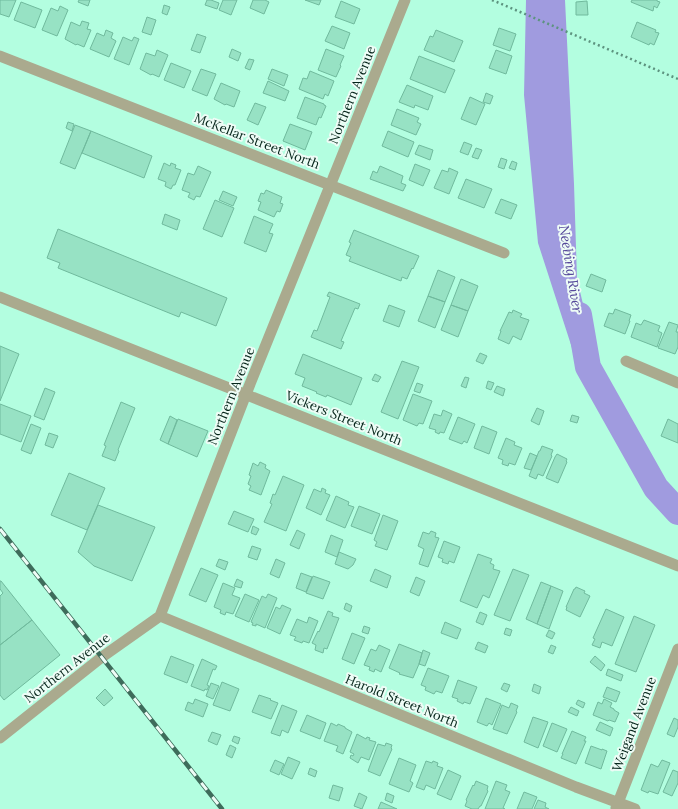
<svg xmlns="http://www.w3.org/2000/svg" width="678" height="809" viewBox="0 0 678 809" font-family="Lora,serif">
<rect width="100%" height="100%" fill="#b3fee0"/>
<path fill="#a09bdf" d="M526,0H565L574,184L577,279L594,350L573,351L538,243L524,95Z"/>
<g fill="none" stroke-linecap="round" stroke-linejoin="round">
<path stroke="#a09bdf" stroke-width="26" d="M579,315L588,367L656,488L678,512"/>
</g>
<path fill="#97e2c4" stroke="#70ba9d" d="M0,0H16L9,17L0,14Z
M79,0H90L88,6L78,2Z
M207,0H211L219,3L217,9L205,5Z
M223,0H237L231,15L219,10Z
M253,0H265L269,2L264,14L250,8Z
M305,0H321L319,5Z
M632,0H657V1L660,2L657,8L654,6L653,11L631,2Z
M341,1L360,9L354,24L335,17Z
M587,1L588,15H576V2Z
M21,2L42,10L35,28L14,20Z
M164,5L170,7L167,15L162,13Z
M60,6L68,10L57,36L42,30L51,8L58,11Z
M147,17L156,20L151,35L142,32Z
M82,21L89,23L87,29L91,30L84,47L77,44L76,45L65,39L71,22L80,26Z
M637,22L656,30L655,32L659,33L654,45L650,43L649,45L631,37Z
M332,26L350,33L344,49L325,41Z
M499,28L516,34L510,51L493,45Z
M106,30L113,33L111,38L116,41L109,57L90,49L97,33L104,36Z
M436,30L463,41L454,62L424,50L430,36L433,37Z
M197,34L206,37L200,53L191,50Z
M123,37L132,41L134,37L139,39L129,65L114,59Z
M232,49L241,53L238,61L229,57Z
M326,49L344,56L340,65L341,66L336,77L318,70Z
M157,50L168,55L159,77L152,74L151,75L140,69L146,53L155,56Z
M496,50L512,56L506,74L489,68Z
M419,56L455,70L445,93L410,79Z
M249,59L254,60L250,70L245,68Z
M171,63L191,71L184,88L164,80Z
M201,69L216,74L207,96L192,90Z
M272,69L288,75L284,86L268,79Z
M310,71L334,81L328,96L325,94L323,99L299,89L303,78L307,79Z
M268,81L289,91L285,101L263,93Z
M221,83L240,91L234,107L226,104L225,105L214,99Z
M407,85L433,96L428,110L415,105L414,108L399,102Z
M486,93L493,96L490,104L483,102Z
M305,97L324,104V105L326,106L321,118L319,117L316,125L297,118Z
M470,97L485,104L476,125L461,119Z
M255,103L266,107L258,125L247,120Z
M397,109L419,118L417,122L421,124L416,135L391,125Z
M68,122L74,124L72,131L66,128Z
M290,124L312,132L305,150L283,141Z
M75,125L91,131L75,169L60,163Z
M91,131L152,156L144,178L82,153Z
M388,131L414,142L408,157L382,146Z
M464,142L472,145L468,155L460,152Z
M419,145L433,150L430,160L415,154Z
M476,148L482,150L478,159L472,157Z
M501,158L507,160L504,169L498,167Z
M512,161L517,163L515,170L509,168Z
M164,163L170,166L171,163L176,165L175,168L181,170L175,185H173L171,189L165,186L166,182L158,179Z
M415,164L430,170L423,186L409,180Z
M198,166L211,172L200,197L196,196L194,200L188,197L190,193L182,190L188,173L194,175Z
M380,166L403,176L401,183L406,185L403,191L370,179L373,171L377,173Z
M449,168L458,172L449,194L434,188L442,170L448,172Z
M466,179L492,189L484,208L458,198Z
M266,190L282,197L280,203L283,204L280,212L277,211L274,217L258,210L261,202L258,201L261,193L264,194Z
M223,191L237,197L233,206L219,200Z
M501,199L517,205L511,219L495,213Z
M215,200L234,208L222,237L203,229Z
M165,214L180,220L177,230L162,224Z
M254,216L273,224L269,233L273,234L266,252L244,243Z
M58,229L227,298L216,326L181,312L179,317L58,268L60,263L47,258Z
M354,230L419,256L413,269L412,268L407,279L402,277L401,281L349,261L351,257L346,255L351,243L349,242Z
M438,270L455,277L445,302L428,296Z
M591,274L606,280L602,292L586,286Z
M461,279L478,286L468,311L451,305Z
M329,292L360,304L358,309L355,308L341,341L344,342L341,349L311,337L314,330L317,331L330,297L327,296Z
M428,296L445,302L435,328L418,321Z
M389,305L405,311L399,327L383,321Z
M451,305L468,311L458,337L441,330Z
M615,309L631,315L629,321H630L625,334L604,326L609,313L613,314Z
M513,310L522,314L520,317L529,320L521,340L513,336L509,344L498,339L501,331H500L509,312L512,313Z
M644,320L660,326L658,331L662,333L657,347L631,337L636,323L641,325Z
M669,322L678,325L676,332H678V347L675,354L658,348Z
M0,346L19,354L0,401Z
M480,353L487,356L483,364L476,361Z
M303,354L362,378L351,405L327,395L326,397L316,393L317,392L302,386L305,378L295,374Z
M402,361L419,367L398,419L381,412Z
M375,374L381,377L378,382L372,380Z
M465,377L469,378L466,388L461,386Z
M488,381L494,383L491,390L486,388Z
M417,383L423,385L420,393L414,391Z
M497,386L505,389L503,396L494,392Z
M45,388L55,392L44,420L34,416Z
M413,394L432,401L423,424L419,423L417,426L403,420Z
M121,402L135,408L118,450L119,451L115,461L102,456L106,446L104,445Z
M0,404L31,416L21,442L0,434Z
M537,408L544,411L539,425L531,421Z
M443,410L452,414L444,433L440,432L439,434L435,432L436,430L429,428L434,414L441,416Z
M572,415L579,417L577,423L570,421Z
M170,416L177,420L168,444L160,440Z
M458,417L475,424L467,443L464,441L462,444L449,439Z
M178,419L208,431L197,457L168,444Z
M668,419L678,424V443L661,436Z
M31,424L41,428L31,454L21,450Z
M482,426L497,432L489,454L474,448Z
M49,433L58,436L53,448L45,445Z
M506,438L515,442L514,445L522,448L515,465L509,463L508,466L502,464L503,460L498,458Z
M542,446L553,450L551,455L552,456L543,476L538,474L536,479L529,476L539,451H540Z
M530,453L537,456L531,470L524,468Z
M557,454L567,459L566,461L567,462L558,483L546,478L555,457Z
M260,462L266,465L265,468L270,471L261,495L249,490L251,486L248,484L251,476L249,475L253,463L258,466Z
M69,473L105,488L87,530L51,515Z
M283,476L304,485L286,531L264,522L272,504L270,503L273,494L275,495Z
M322,488L326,490L325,493L330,495L321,515L306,508L314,489L321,492Z
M336,496L349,502L348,505L354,507L345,528L326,520Z
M98,505L155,527L132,581L94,566L78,552Z
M359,506L380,514L372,534L351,526Z
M234,511L254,519L248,532L228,524Z
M383,515L398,521L387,550L375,546L377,542L374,540Z
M253,526L259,529L256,535L251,533Z
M297,530L305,534L299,549L290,545Z
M431,531L436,533L435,537L439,538L428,567L419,564L424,549L418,546L423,532L429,534Z
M331,535L343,540L337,557L325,552Z
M444,541L460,547L454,563L449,561L448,564L442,562L443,559L438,557Z
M252,546L261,549L257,560L248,557Z
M339,552L356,559L353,565L348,569L335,564Z
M478,554L492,559L490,563L494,565L493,569L500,571L489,598L483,595L477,608L460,601Z
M219,559L228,562L225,570L216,566Z
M276,559L285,563L279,578L270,574Z
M201,568L218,575L206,602L189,595Z
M375,569L391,576L387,588L370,581Z
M513,569L529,575L510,621L494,615Z
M301,573L312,577L306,592L296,588Z
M313,576L330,582L323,599L306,593Z
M416,577L425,581L419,596L410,592Z
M237,579L243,582L241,588L234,586Z
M0,581H1L32,620L0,645V596L3,593L0,589Z
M541,582L551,586L537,624L526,619Z
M223,583L235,588L232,595L240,598L233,614L226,612L225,615L220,613L221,610L214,607Z
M551,586L563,591L549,629L537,624Z
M576,587L585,591L584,593L590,596L580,617L566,610L567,607H566L574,589H575Z
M245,594L259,600L249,622L235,616Z
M268,594L277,598L265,628L256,624V626L252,625L253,623L251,622L262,596L266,598Z
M346,603L352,606L350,612L344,609Z
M282,605L291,609L280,634L267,628L276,607L280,609Z
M606,609L624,617L612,646L602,642L600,648L592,645L595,639L593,638Z
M328,611L333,613L332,616L339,618L327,649L324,648L323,653L315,650L316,645L312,643L318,631L319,632Z
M480,612L487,615L483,625L476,622Z
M634,616L655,625L636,672L615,664Z
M309,617L318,621L309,643L303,641L302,643L294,640L296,637L290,635L297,619L307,623Z
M32,620L60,655L4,700L0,695V645Z
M445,622L461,629L457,639L441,633Z
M364,626L370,628L368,634L362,632Z
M506,628L512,630L510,636L504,634Z
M549,630L555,633L552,639L546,636Z
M352,633L365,638L354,664L342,659Z
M478,642L488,646L485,653L475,649Z
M399,644L422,653L419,664L413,678L399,674L400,673L389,668Z
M379,645L390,650L381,672L375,669L374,672L369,670L370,667L364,665L371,649L376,651Z
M551,645L556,647L553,654L548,652Z
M423,650L430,653L425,666L419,664Z
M171,656L194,665L187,683L164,674Z
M595,656L605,665L601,671L590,662Z
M202,659L217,666L215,670L213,669L207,685L209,686L207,690L205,689L204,691L191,686Z
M428,668L449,676L442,693L436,691L434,694L425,690L426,687L421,685Z
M608,669L623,675L621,681L606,675Z
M458,680L477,687L470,704L464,702L463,704L457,701L458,699L452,697Z
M222,682L239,689L230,711L213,705Z
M211,683L219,686L213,699L206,696Z
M504,683L510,685L507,692L501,689Z
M534,684L541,687L539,694L532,691Z
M607,687L620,692L616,702L603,697Z
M105,689L113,698L104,706L96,698Z
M259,695L271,699L270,700L278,703L271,719L252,712Z
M486,698L501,704L492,725L489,723L487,726L477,722Z
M195,699L208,704L203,717L185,710L188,702L193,704Z
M604,699L612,703L610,707L614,709V710L619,713L615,722L609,720L608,721L593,715L598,702L602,704Z
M578,700L585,703L583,708L576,704Z
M511,703L518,706L516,711L517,712L507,734L493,729L502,705L509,708Z
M282,705L297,711L288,733L282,730L280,736L271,733Z
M571,707L579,711L577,716L568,712Z
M307,715L326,723L320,739L300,731Z
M533,717L548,722L538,748L524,742Z
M674,718L678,720V727L674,737L667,734Z
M600,722L613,728L610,736L596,730Z
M331,723L337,726L338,724L345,727V728L352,732L343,754L336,751L338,746L324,741Z
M552,723L567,729L557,752L543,746Z
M572,731L586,737L584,741H586L576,764L561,758L563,754H562Z
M212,732L221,735L217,745L208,741Z
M357,734L366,739L367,737L370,738L369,740L376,742L369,760L361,757L358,763L350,758L351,755L353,756L354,754L350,752Z
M234,736L240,738L238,744L232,741Z
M386,743L392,745L391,748L392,749L380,776L368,771L378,744L385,746Z
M230,745L236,748L232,758L226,755Z
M591,746L602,750V749L607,751L601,769L585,763Z
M288,757L300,762L292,779L281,774Z
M399,758L416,765L410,781L413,783L409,792L389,784Z
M275,760L284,764L279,775L270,771Z
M662,760L670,763L658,794L649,791L648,793L641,790L651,764L658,767Z
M426,761L432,763L433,761L438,763L437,766L443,768L435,789L426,785L424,790L416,787Z
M310,768L317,771L315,777L308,774Z
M448,770L461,776L451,800L437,794Z
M673,770L678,772V783L672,796L663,792Z
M476,781L488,786L487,790L488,791L481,806H480L478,809H472L465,806L467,801L466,800L473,785L474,786Z
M496,781L507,785L505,790L510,792L503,808L505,809H485Z
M333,785L343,788L339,801L329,798Z
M524,792L537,797L532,809H517Z
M359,793L367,797L362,809L354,806Z
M387,793L394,796L392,803L385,800Z
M538,800L546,803L545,807L549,809H534Z
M381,802L397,809H378Z"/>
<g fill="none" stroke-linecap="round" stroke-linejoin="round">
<path stroke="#5d937f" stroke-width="2.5" stroke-dasharray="2 3" stroke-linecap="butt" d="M492,0L678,79"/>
<path stroke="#aaaa8e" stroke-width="11" d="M0,56L504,253
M0,297L678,566
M626,361L678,383
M160,616L576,787L635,809
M0,738L102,657L160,616L246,394L405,0
M616,808L678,649"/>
<g stroke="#3e6c5b" stroke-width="4.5">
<path id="rail" d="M0,529L222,809"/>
</g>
<use href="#rail" stroke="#eefcf6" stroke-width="3" stroke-dasharray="9" stroke-linecap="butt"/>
</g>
<g text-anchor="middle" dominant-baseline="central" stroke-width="4" stroke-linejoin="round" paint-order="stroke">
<g font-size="13" fill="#042419" stroke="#eefcf6">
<text transform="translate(352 95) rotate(-68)">Northern Avenue</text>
<text transform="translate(257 141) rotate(21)">McKellar Street North</text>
<text transform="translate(231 396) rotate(-68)">Northern Avenue</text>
<text transform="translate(344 418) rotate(22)">Vickers Street North</text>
<text transform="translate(67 668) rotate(-38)">Northern Avenue</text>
<text transform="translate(402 701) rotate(22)">Harold Street North</text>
<text transform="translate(634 724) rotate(-69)">Weigand Avenue</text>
</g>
<g font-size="14" font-style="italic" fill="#55489a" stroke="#eefcf6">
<text transform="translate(571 269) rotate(81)">Neebing River</text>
</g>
</g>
</svg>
